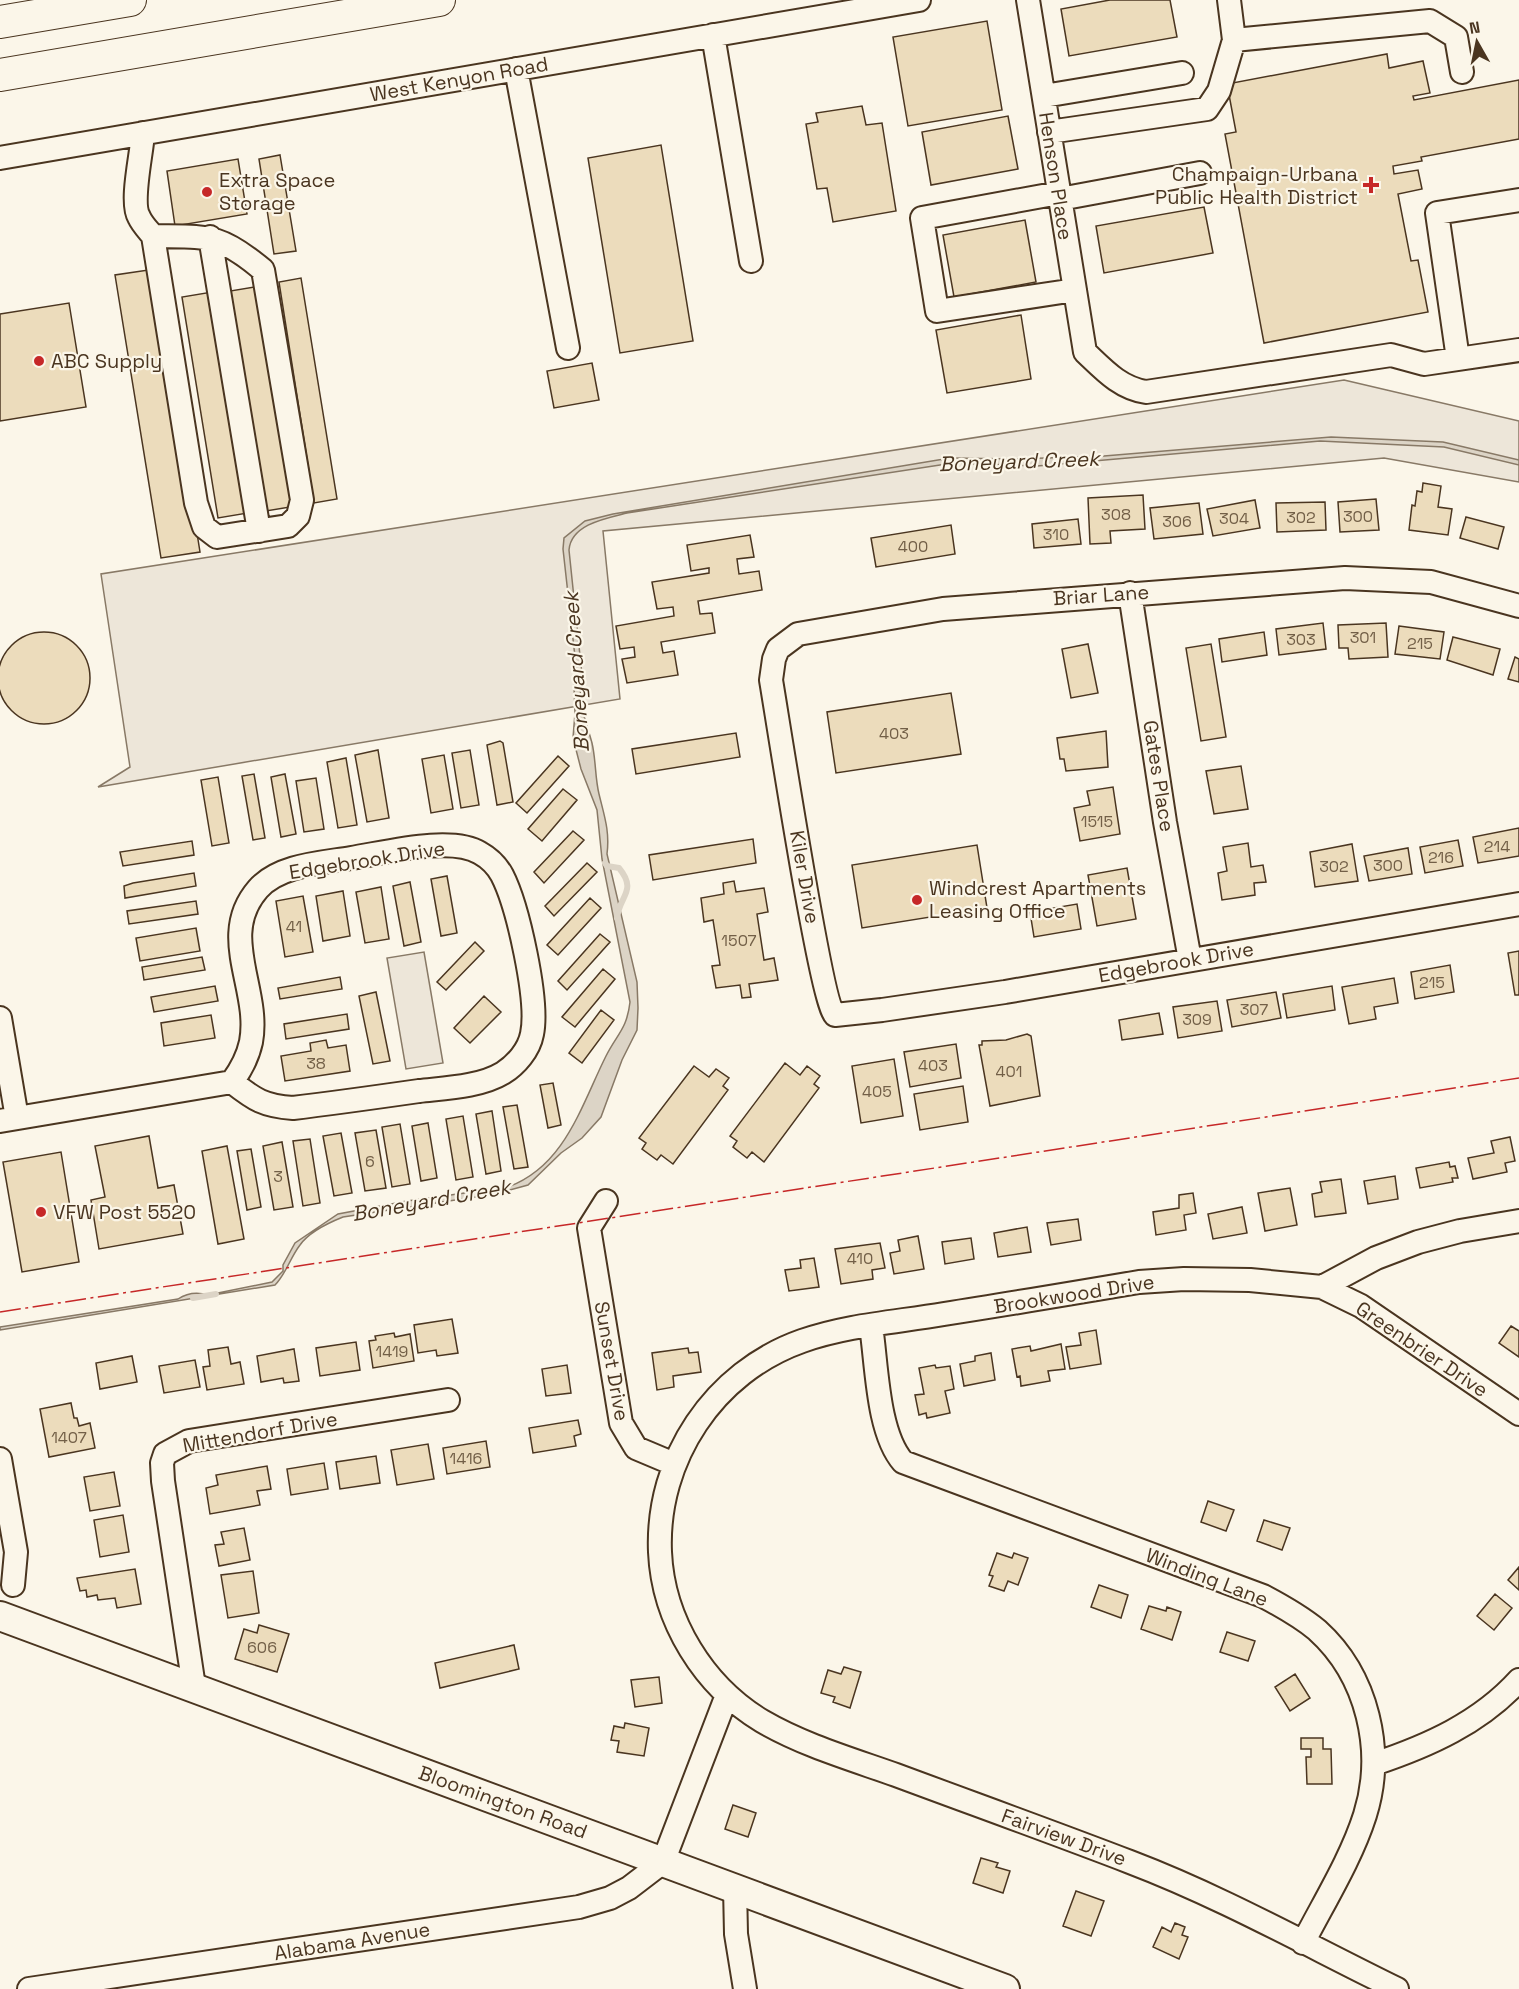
<svg xmlns="http://www.w3.org/2000/svg" width="1519" height="1989" viewBox="0 0 1519 1989" font-family="'Space Grotesk',sans-serif">
<rect width="100%" height="100%" fill="#fbf6e9"/>
<path fill="#ede6d9" stroke="#887966" stroke-width="1.5" d="M1344,380L1519,421V482L1384,458L603,531L620,699L98,787L130,767L101,574Z
M424,952L443,1063L406,1069L387,958Z"/>
<path fill="#dcd4c6" stroke="#887966" stroke-width="1.5" d="M1331,437L1443,442L1519,460V465L1444,447L1320,441L1037,466L953,463L627,513C607,518 571,524 569,550L582,675C577,704 585,717 592,743C596,760 595,778 599,794C604,815 610,831 607,854L637,982L638,1008L637,1030L622,1060L601,1117L582,1138L561,1153L528,1185L495,1194L343,1217C328,1223 309,1232 300,1245C290,1258 286,1274 275,1285L0,1330V1327L178,1299C187,1293 198,1292 208,1295L272,1282L283,1271V1265L295,1243L338,1214L407,1201L508,1187C565,1166 581,1106 606,1056C617,1034 627,1029 630,1002L602,859L597,810L581,769L573,738L575,713L574,686L577,675L563,549L564,538L585,521L613,514L950,458L1016,459L1104,456Z"/>
<g fill="none" stroke-linecap="round" stroke-linejoin="round">
<path stroke="#dcd4c6" stroke-width="6" d="M605,863L607,866L619,868C638,891 619,896 617,918
M193,1298L216,1294"/>
</g>
<path fill="#ecdcbc" stroke="#4a3520" stroke-width="1.5" d="M1110,0H1170L1177,37L1069,56L1061,9Z
M987,21L1002,110L908,126L893,37Z
M1387,54L1389,68L1423,61L1430,93L1413,96L1414,100L1519,80V139L1421,157L1422,161L1393,166L1394,174L1418,170L1422,189L1398,194L1411,261L1418,260L1428,312L1264,343L1225,134L1236,132L1227,84Z
M862,106L866,125L882,123L896,211L833,222L827,188L817,189L806,124L818,122L816,113Z
M1008,116L1018,169L931,185L922,132Z
M661,145L693,341L620,353L588,158Z
M280,155L296,251L274,254L259,159Z
M238,159L247,214L175,226L167,171Z
M1204,207L1213,253L1104,273L1096,226Z
M1025,220L1036,282L954,297L943,235Z
M155,269L200,552L161,558L115,275Z
M301,278L337,499L314,503L279,282Z
M261,286L296,506L266,511L230,291Z
M212,292L248,513L218,518L182,297Z
M69,303L86,407L0,421V314Z
M1021,315L1031,379L947,393L936,330Z
M592,363L599,400L554,408L547,371Z
M1423,483L1441,486L1438,507L1452,509L1448,535L1409,530L1412,505L1415,506L1417,491L1422,492Z
M1143,495L1145,529L1110,531L1111,543L1090,544L1088,498Z
M1376,499L1379,530L1340,532L1338,502Z
M1255,500L1260,528L1213,536L1207,509Z
M1325,502L1326,530L1277,532L1276,503Z
M1199,503L1203,534L1154,539L1150,508Z
M1466,517L1504,527L1498,549L1460,538Z
M1078,519L1081,544L1034,548L1032,524Z
M951,525L955,554L876,567L871,538Z
M750,535L754,557L737,559L739,574L759,571L762,590L698,601L700,614L712,613L715,633L661,642L663,653L674,651L678,675L627,683L622,659L635,657L634,647L620,649L616,626L674,616L673,607L657,609L652,582L709,573V568L691,571L687,545Z
M1323,623L1326,649L1279,655L1276,629Z
M1386,623L1388,657L1349,659L1348,648H1339L1338,625Z
M1399,626L1444,632L1440,659L1395,654Z
M1264,632L1267,655L1222,662L1219,639Z
M-2 678a46 46 0 1 1 92 0a46 46 0 1 1-92 0Z
M1453,637L1500,649L1493,675L1447,660Z
M1088,644L1098,693L1071,698L1062,649Z
M1211,644L1226,737L1201,741L1186,648Z
M1515,657L1519,659V682L1508,679Z
M951,693L961,754L836,773L827,712Z
M1106,731L1108,767L1066,771L1064,759H1060L1057,738Z
M736,733L740,757L636,774L632,749Z
M500,741L503,743L513,802L497,805L487,745Z
M378,750L389,818L367,822L355,755Z
M470,750L479,805L461,808L452,753Z
M444,755L453,809L431,813L422,759Z
M558,756L569,766L527,813L516,803Z
M346,758L357,825L338,828L327,762Z
M1241,766L1248,809L1214,814L1206,771Z
M254,774L265,838L253,840L242,776Z
M285,774L296,834L281,837L271,777Z
M218,777L229,843L212,846L201,780Z
M316,778L324,829L304,832L296,781Z
M1113,787L1120,834L1080,841L1074,808L1090,805L1087,791Z
M563,789L577,800L542,841L528,829Z
M1519,828V856L1478,863L1473,837Z
M573,831L584,840L544,883L534,872Z
M753,839L756,863L653,880L649,855Z
M1458,840L1463,866L1425,873L1420,847Z
M192,841L194,855L123,866L120,852Z
M1248,843L1251,867L1263,865L1266,882L1254,883L1255,895L1222,900L1218,873L1227,871L1223,847Z
M1352,844L1358,881L1315,887L1310,852Z
M977,845L987,908L862,928L852,865Z
M1408,848L1412,874L1369,881L1364,856Z
M587,863L597,872L554,916L545,906Z
M1127,868L1136,919L1097,926L1088,875Z
M194,873L196,886L125,898L124,886L133,883Z
M447,876L457,933L441,936L431,879Z
M734,881L736,892L764,888L768,912L757,914L764,960L774,958L778,980L749,984L751,997L742,998L740,985L716,988L712,966L720,965L713,920L704,922L701,898L724,894L723,883Z
M410,882L421,942L404,946L393,886Z
M381,887L389,939L365,943L356,892Z
M343,891L350,936L323,941L316,896Z
M303,896L313,952L285,957L276,901Z
M590,898L601,908L558,955L547,945Z
M196,901L198,914L129,924L127,911Z
M1077,904L1081,929L1034,937L1030,912Z
M196,928L200,951L140,961L136,938Z
M600,934L610,942L567,990L558,981Z
M475,942L484,951L446,990L437,982Z
M1519,951V995H1515L1508,953Z
M202,957L205,970L144,980L142,967Z
M1450,965L1454,992L1415,999L1411,972Z
M603,969L615,979L575,1027L562,1017Z
M340,977L342,989L280,999L278,988Z
M1394,978L1398,1003L1374,1007L1376,1019L1349,1024L1342,987Z
M215,986L218,1001L154,1012L151,997Z
M1332,986L1335,1010L1287,1018L1283,994Z
M376,992L390,1061L373,1064L359,996Z
M1276,992L1281,1018L1232,1027L1227,1000Z
M484,996L501,1012L470,1043L454,1028Z
M1217,1001L1222,1031L1178,1038L1173,1007Z
M601,1010L614,1020L582,1063L569,1053Z
M1159,1013L1163,1034L1122,1040L1119,1020Z
M347,1014L349,1029L286,1039L284,1024Z
M211,1015L215,1038L164,1046L161,1023Z
M1027,1034L1031,1036L1040,1096L990,1106L979,1045H982V1041L1006,1040Z
M326,1040L328,1048L346,1045L350,1071L285,1081L281,1056L311,1051L310,1043Z
M956,1044L961,1078L910,1087L904,1052Z
M894,1059L903,1116L861,1123L852,1066Z
M785,1063L800,1075L807,1066L820,1076L814,1084L819,1088L764,1162L752,1152L747,1158L733,1147L737,1141L730,1136Z
M694,1066L709,1077L716,1069L729,1078L723,1086L728,1090L673,1164L661,1155L657,1160L642,1149L646,1143L639,1138Z
M553,1083L561,1125L548,1128L540,1085Z
M963,1086L968,1122L920,1130L914,1094Z
M517,1105L528,1167L514,1169L503,1107Z
M492,1111L501,1171L486,1174L476,1114Z
M463,1116L473,1177L456,1180L446,1119Z
M428,1123L437,1178L421,1181L412,1126Z
M400,1124L410,1184L392,1187L382,1127Z
M376,1130L386,1188L365,1191L355,1133Z
M341,1133L352,1193L334,1196L323,1136Z
M149,1136L158,1188L174,1185L183,1234L99,1249L91,1200L105,1197L95,1146Z
M1510,1137L1515,1161L1505,1163L1507,1172L1473,1179L1468,1158L1494,1153L1491,1141Z
M310,1139L320,1203L303,1206L293,1141Z
M282,1142L293,1207L274,1210L263,1146Z
M227,1146L244,1239L218,1244L202,1151Z
M251,1149L261,1207L247,1210L237,1151Z
M61,1152L79,1262L22,1272L3,1162Z
M1449,1162L1450,1167L1455,1166L1458,1178H1452L1453,1182L1420,1188L1416,1168Z
M1395,1176L1398,1199L1368,1204L1364,1181Z
M1341,1179L1346,1213L1315,1217L1312,1194L1322,1192L1320,1182Z
M1290,1188L1297,1225L1265,1231L1258,1193Z
M1193,1193L1196,1213L1184,1215L1186,1230L1156,1235L1153,1212L1179,1208V1195Z
M1242,1207L1247,1233L1213,1239L1208,1214Z
M1078,1219L1081,1240L1051,1245L1047,1223Z
M1027,1227L1031,1252L998,1257L994,1233Z
M918,1236L924,1269L894,1274L890,1253L900,1251L898,1240Z
M971,1238L974,1259L945,1264L942,1242Z
M880,1243L885,1268L872,1270L873,1279L841,1284L835,1249Z
M814,1258L819,1287L789,1291L785,1270L801,1268L800,1260Z
M452,1319L458,1353L437,1356L436,1350L418,1353L414,1325Z
M1511,1326L1519,1331V1357L1499,1343Z
M1096,1330L1101,1364L1070,1369L1066,1347L1081,1345L1079,1333Z
M394,1333L395,1337L410,1334L414,1361L373,1368L369,1341L376,1340L375,1336Z
M356,1342L360,1370L320,1376L316,1348Z
M1061,1344L1065,1369L1048,1371L1050,1381L1021,1386L1020,1376L1017,1377L1012,1349L1030,1346L1031,1351Z
M228,1347L231,1364L240,1362L244,1384L207,1390L203,1367L210,1366L208,1350Z
M688,1348L689,1353L698,1352L701,1372L673,1376L674,1387L657,1390L652,1353Z
M294,1349L299,1381L284,1383L283,1378L261,1382L257,1356Z
M991,1353L995,1380L964,1386L960,1364L975,1361V1356Z
M132,1356L137,1382L100,1389L96,1363Z
M195,1360L200,1387L164,1393L159,1366Z
M567,1365L571,1393L546,1396L542,1369Z
M935,1365L936,1368L950,1366L954,1389L945,1391L950,1413L927,1418L926,1413L919,1415L915,1395L924,1394L919,1368Z
M71,1403L74,1418H77L79,1426L90,1423L95,1448L49,1457L40,1409Z
M578,1420L581,1434L574,1436L576,1446L533,1453L529,1428Z
M486,1441L490,1467L447,1474L443,1448Z
M428,1444L434,1479L397,1485L391,1450Z
M376,1456L380,1483L340,1489L336,1462Z
M324,1463L328,1489L291,1495L287,1469Z
M267,1466L271,1489L257,1491L260,1505L210,1514L206,1488L218,1485L216,1475Z
M114,1472L120,1506L90,1511L84,1477Z
M1208,1501L1234,1510L1226,1531L1201,1522Z
M123,1515L129,1552L100,1557L94,1520Z
M1264,1520L1290,1528L1282,1550L1257,1541Z
M244,1528L250,1560L219,1566L215,1545L224,1544L221,1532Z
M997,1553L1012,1558L1014,1553L1028,1558L1018,1585L1008,1581L1004,1591L989,1586L993,1576L989,1575Z
M1519,1567V1590L1508,1580Z
M135,1569L141,1604L117,1608L115,1598L98,1600L97,1595L87,1597L86,1590L80,1591L77,1578Z
M253,1571L259,1613L228,1618L221,1575Z
M1099,1585L1128,1595L1121,1618L1091,1607Z
M1495,1594L1512,1608L1494,1630L1477,1616Z
M1149,1606L1166,1611L1167,1607L1181,1612L1172,1640L1141,1629Z
M259,1625L289,1634L277,1672L235,1659L244,1629L257,1633Z
M1227,1632L1255,1641L1248,1661L1220,1652Z
M514,1645L519,1669L440,1688L435,1663Z
M844,1667L861,1672L850,1708L833,1702L835,1697L821,1693L828,1670L841,1674Z
M1295,1674L1310,1698L1290,1711L1275,1687Z
M659,1677L662,1703L635,1707L631,1680Z
M625,1723L649,1728L644,1756L617,1752L619,1741L611,1740L614,1726L624,1728Z
M1301,1738H1323V1749H1331L1332,1784H1307L1306,1757H1311V1749H1301Z
M733,1805L756,1813L748,1837L725,1829Z
M981,1858L998,1863L996,1867L1010,1871L1003,1893L973,1883Z
M1076,1891L1104,1901L1091,1936L1063,1926Z
M1175,1923L1185,1927L1182,1935L1188,1937L1179,1959L1153,1947L1162,1927L1171,1932Z"/>
<g fill="none" stroke-linecap="round" stroke-linejoin="round">
<g stroke="#4a3520" stroke-width="26">
<path id="minor" d="M1028,0L1085,352C1104,370 1120,388 1146,392L1391,355L1424,364L1519,350
M1229,0L1234,40L1430,21L1456,37L1462,72
M713,35L751,261
M516,69L568,348
M1044,96L1182,73
M1049,132L1207,109L1219,91L1234,40
M143,133C142,153 130,202 139,217C142,224 148,230 153,236L196,503L204,527L217,537L288,526L298,516L302,500L263,270C219,233 208,237 153,236
M0,158L919,0
M1059,193L922,218L937,311L1075,290
M1060,199L1200,173
M210,237L259,531
M1458,359L1437,213L1519,200
M1130,593L1165,822L1190,960
M1519,606L1431,582L1345,578L943,609L798,634L778,649L774,659L771,680C778,721 821,1002 835,1015L882,1010L1005,992L1519,904
M0,1018L17,1118
M0,1121L232,1082C240,1071 248,1056 251,1042C261,989 217,936 258,889C279,865 321,863 351,858C384,853 451,835 480,853C489,858 497,866 502,875C518,906 539,1001 532,1034C529,1050 516,1065 503,1073C480,1087 445,1088 419,1091C377,1097 335,1103 293,1108C264,1106 255,1100 232,1082
M606,1201L589,1228L621,1423L636,1448L674,1464
M1322,1287L1361,1306L1519,1414
M871,1326C877,1365 877,1432 903,1462L1263,1596C1282,1606 1300,1616 1317,1630C1368,1676 1385,1751 1365,1815C1351,1859 1324,1902 1303,1943
M0,1459L16,1552L13,1585
M194,1687L163,1481L162,1463L165,1454L189,1441L448,1400
M1374,1764C1428,1746 1480,1723 1519,1680
M735,1887L736,1934L745,1989
M29,1989L579,1907L610,1898L629,1888L663,1862L727,1695
M1397,1989C1309,1946 1222,1897 1130,1862C1052,1832 974,1804 896,1775C851,1759 803,1745 762,1721C704,1686 663,1621 660,1552C656,1459 714,1372 802,1341C847,1325 897,1322 944,1314C1009,1304 1074,1293 1139,1282L1184,1279L1250,1280L1322,1287L1376,1258L1418,1242L1460,1231L1519,1221"/>
</g>
<g stroke="#4a3520" stroke-width="32">
<path id="major" d="M0,1616L1005,1989"/>
</g>
<g stroke="#4a3520" stroke-width="34">
<path id="highway" d="M0,22L130,0
M0,75L439,0"/>
</g>
<use href="#minor" stroke="#fbf6e9" stroke-width="22"/>
<use href="#major" stroke="#fbf6e9" stroke-width="28"/>
<use href="#highway" stroke="#fbf6e9" stroke-width="32"/>
<path stroke="#c62828" stroke-width="1.5" stroke-dasharray="21 4.5 3 4.5" stroke-linecap="butt" d="M0,1312L1519,1078"/>
</g>
<g fill="#c62828" stroke="#fbf6e9" stroke-width="2">
<path d="M1368 176h6v6h6v6h-6v6h-6v-6h-6v-6h6z"/>
<circle cx="207" cy="192" r="6"/>
<circle cx="39" cy="361" r="6"/>
<circle cx="917" cy="900" r="6"/>
<circle cx="41" cy="1212" r="6"/>
</g>
<g text-anchor="middle" dominant-baseline="central" stroke-width="4.5" stroke-linejoin="round" paint-order="stroke">
<g font-size="16" fill="#725f47">
<text x="1116" y="514">308</text>
<text x="1358" y="516">300</text>
<text x="1301" y="517">302</text>
<text x="1234" y="518">304</text>
<text x="1177" y="521">306</text>
<text x="1056" y="534">310</text>
<text x="913" y="546">400</text>
<text x="1363" y="637">301</text>
<text x="1301" y="639">303</text>
<text x="1420" y="643">215</text>
<text x="894" y="733">403</text>
<text x="1097" y="821">1515</text>
<text x="1497" y="846">214</text>
<text x="1441" y="857">216</text>
<text x="1388" y="865">300</text>
<text x="1334" y="866">302</text>
<text x="294" y="926">41</text>
<text x="739" y="940">1507</text>
<text x="1432" y="982">215</text>
<text x="1254" y="1009">307</text>
<text x="1197" y="1019">309</text>
<text x="316" y="1063">38</text>
<text x="933" y="1065">403</text>
<text x="1009" y="1071">401</text>
<text x="877" y="1091">405</text>
<text x="370" y="1161">6</text>
<text x="278" y="1176">3</text>
<text x="860" y="1258">410</text>
<text x="392" y="1351">1419</text>
<text x="69" y="1437">1407</text>
<text x="466" y="1458">1416</text>
<text x="262" y="1647">606</text>
</g>
<g font-size="20" fill="#4a3520" stroke="#fbf6e9">
<text transform="translate(459 79) rotate(-10)">West Kenyon Road</text>
<text transform="translate(1056 176) rotate(81)">Henson Place</text>
<text transform="translate(1101 595) rotate(-4)">Briar Lane</text>
<text transform="translate(1159 776) rotate(81)">Gates Place</text>
<text transform="translate(367 860) rotate(-9)">Edgebrook Drive</text>
<text transform="translate(805 877) rotate(80)">Kiler Drive</text>
<text transform="translate(1176 962) rotate(-10)">Edgebrook Drive</text>
<text transform="translate(1074 1294) rotate(-9)">Brookwood Drive</text>
<text transform="translate(1422 1349) rotate(34)">Greenbrier Drive</text>
<text transform="translate(612 1361) rotate(80)">Sunset Drive</text>
<text transform="translate(260 1432) rotate(-10)">Mittendorf Drive</text>
<text transform="translate(1207 1577) rotate(21)">Winding Lane</text>
<text transform="translate(503 1802) rotate(20)">Bloomington Road</text>
<text transform="translate(1064 1837) rotate(20)">Fairview Drive</text>
<text transform="translate(352 1941) rotate(-9)">Alabama Avenue</text>
</g>
<g font-size="20" fill="#4a3520" stroke="#fbf6e9" text-anchor="start">
<text x="1358" y="174" text-anchor="end">Champaign-Urbana<tspan x="1358" dy="23">Public Health District</tspan></text>
<text x="219" y="180">Extra Space<tspan x="219" dy="23">Storage</tspan></text>
<text x="51" y="361">ABC Supply</text>
<text x="929" y="888">Windcrest Apartments<tspan x="929" dy="23">Leasing Office</tspan></text>
<text x="53" y="1212">VFW Post 5520</text>
</g>
<g font-size="21" font-style="italic" fill="#4a3520" stroke="#fbf6e9">
<text transform="translate(1019 461) rotate(-2)">Boneyard Creek</text>
<text transform="translate(576 672) rotate(-94)">Boneyard Creek</text>
<text transform="translate(431 1200) rotate(-10)">Boneyard Creek</text>
</g>
</g>
<g transform="translate(1477 42) rotate(351)" stroke="#fbf6e9" stroke-width="4.5" paint-order="stroke">
<path d="M0-4.5L10 22L0 15L-10 22Z" fill="#4a3520"/>
<text y="-9" font-size="16" font-weight="bold" text-anchor="middle" fill="#4a3520">N</text>
</g>
</svg>
